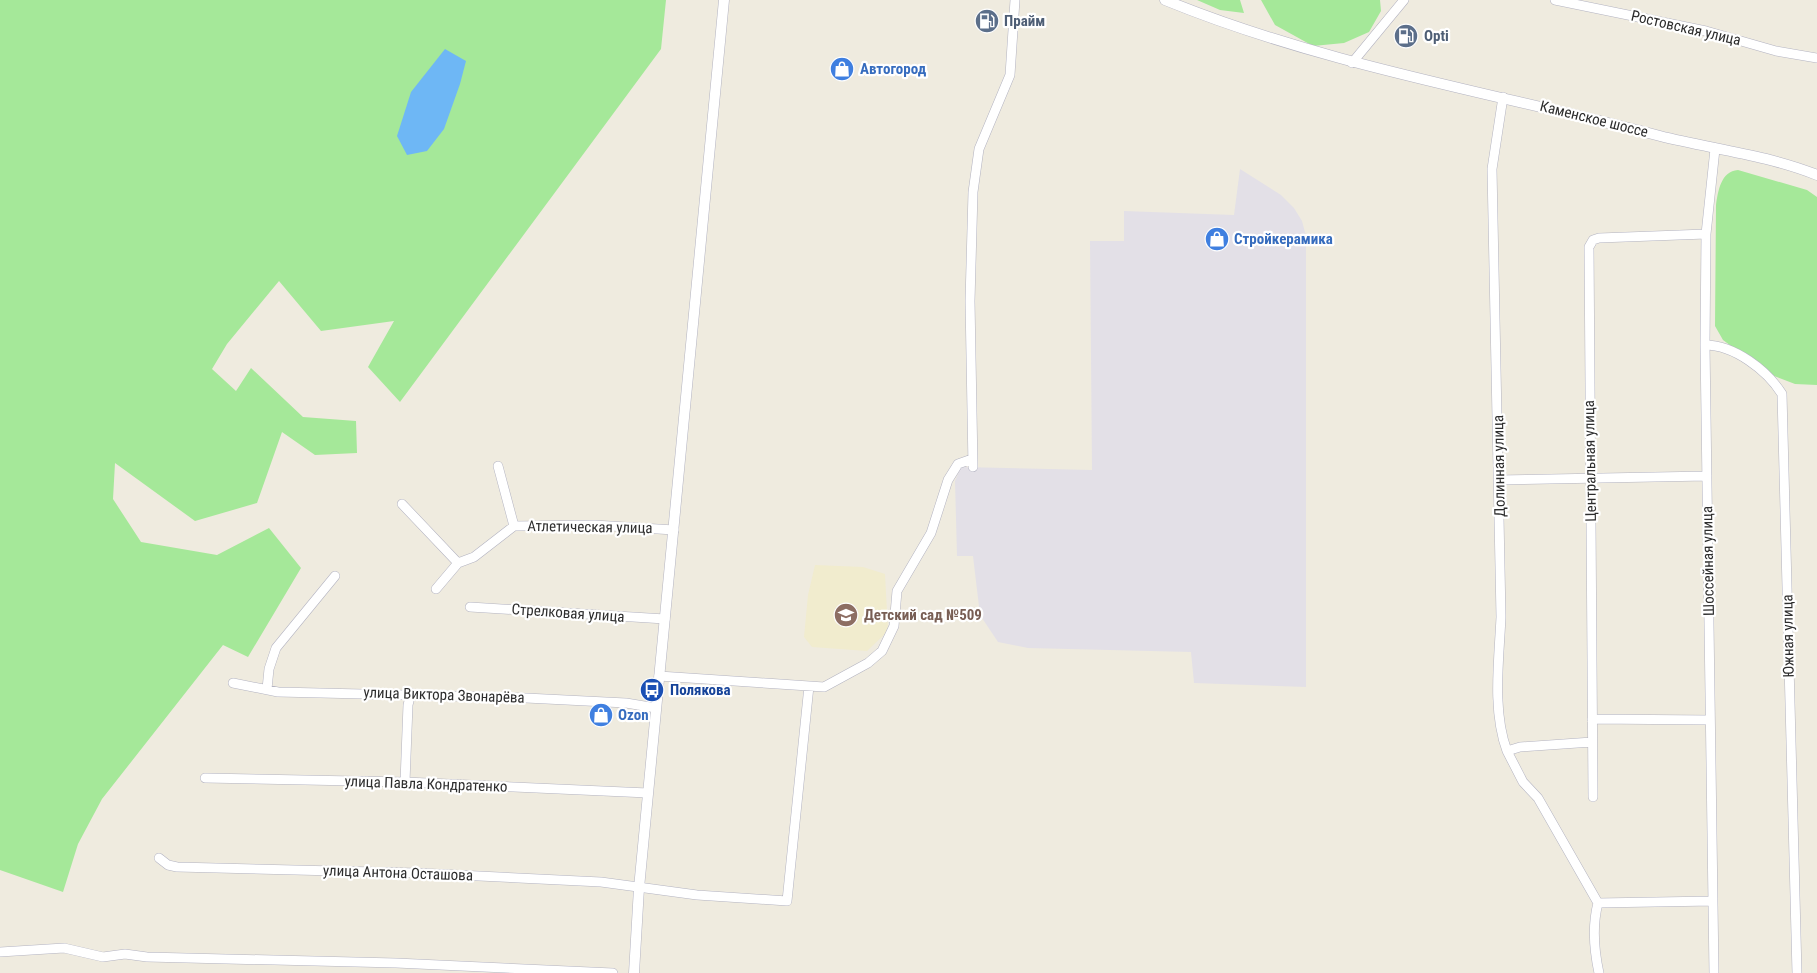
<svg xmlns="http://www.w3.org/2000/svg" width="1817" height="973" viewBox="0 0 1817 973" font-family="'Roboto Condensed',sans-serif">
<rect width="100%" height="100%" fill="#efebdf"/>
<path fill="#e3e0e7" d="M1240,169L1281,195L1294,208L1302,221L1306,236V687L1194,683L1191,652L1028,648L998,642L980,615L973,556H957L955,481L961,467L1092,470L1090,241H1124V211L1234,215Z"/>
<path fill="#f1ecce" d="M815,565L863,567L885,574L888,631L867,651L812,647L804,637L808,595Z"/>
<path fill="#a5e899" d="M0,0H666L661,49L400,402L368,367L394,321L321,331L279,281L227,344L212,369L236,391L251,368L303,417L356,421L357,453L315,455L282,432L257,503L195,521L115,463L113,499L141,542L217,555L269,528L301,568L248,657L223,645L102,799L78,844L63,892L0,870Z
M1197,0H1240L1244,13L1220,10Z
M1261,0H1380L1381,11L1369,32L1344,43L1313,46L1275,25Z
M1738,170L1807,190L1817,197V385L1795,384L1769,374L1723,340L1715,326L1716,205C1718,191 1721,171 1738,170Z"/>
<path fill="#6eb7f5" d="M445,49L466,61L460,84L444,129L427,151L407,155L397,136L411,92Z"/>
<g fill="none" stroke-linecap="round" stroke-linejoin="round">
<g stroke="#b3b3c1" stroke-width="10">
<path id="minor" d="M1555,0L1706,31L1776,51L1817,58
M1352,63L1404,0
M1503,97L1492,169L1501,617C1499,660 1492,711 1507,751L1520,747L1592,742
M1705,345C1734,345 1767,370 1782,394L1797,973
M498,466L514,526
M973,467L970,301L973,192L979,149L1010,75L1015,0
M1499,480L1707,476
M402,504L458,563
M458,563L474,557L514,526L594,525L674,530
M436,589L458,563
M470,607L665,619
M659,676L824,687L868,663L882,651L894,626L897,591L931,533L948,480L958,464L972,459
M233,683L278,692L526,698L626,703L656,708
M267,689L269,669L276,648L335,576
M1592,719L1710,720
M1507,751L1523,782L1538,798L1598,903L1713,901
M205,778L405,782L648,793
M405,782L408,705L411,693
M1593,797L1589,247L1593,240L1599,238L1706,234
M159,858L168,865L177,867L417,873L601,882L697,895L787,901L809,686
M1598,903C1592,926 1594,950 1599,973
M0,952L64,948L103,957L125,954L147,957L396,963L613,973
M1714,973L1705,345L1706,234L1715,149"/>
</g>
<g stroke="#b3b3c1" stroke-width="11">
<path id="tertiary" d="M1165,0C1324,65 1494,93 1660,136C1712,149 1767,155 1817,175
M634,973L639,888L724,0"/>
</g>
<use href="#minor" stroke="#fff" stroke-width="9"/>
<use href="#tertiary" stroke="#fff" stroke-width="10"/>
</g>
<defs>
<g id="fuel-disc" transform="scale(1.25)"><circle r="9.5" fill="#5c6f8a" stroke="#fff"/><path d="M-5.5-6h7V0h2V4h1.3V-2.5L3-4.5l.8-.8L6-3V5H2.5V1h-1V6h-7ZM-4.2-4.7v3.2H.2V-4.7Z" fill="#fff"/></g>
<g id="shop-disc" transform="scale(1.25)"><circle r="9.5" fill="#3f7fe0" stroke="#fff"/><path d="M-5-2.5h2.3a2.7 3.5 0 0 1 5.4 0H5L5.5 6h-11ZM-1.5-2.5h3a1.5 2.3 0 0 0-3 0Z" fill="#fff"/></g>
<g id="school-disc" transform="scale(1.25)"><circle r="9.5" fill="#8d6e63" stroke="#fff"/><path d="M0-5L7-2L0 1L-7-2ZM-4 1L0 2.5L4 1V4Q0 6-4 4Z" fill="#fff"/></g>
<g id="bus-disc" transform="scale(1.25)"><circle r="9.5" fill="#1a4fb4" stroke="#fff"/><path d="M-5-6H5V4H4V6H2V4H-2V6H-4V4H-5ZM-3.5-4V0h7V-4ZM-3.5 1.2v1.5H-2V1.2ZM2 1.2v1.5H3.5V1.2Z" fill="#fff"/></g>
</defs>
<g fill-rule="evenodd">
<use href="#fuel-disc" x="987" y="21"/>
<use href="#fuel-disc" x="1406" y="36"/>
<use href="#shop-disc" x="842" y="69"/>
<use href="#shop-disc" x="1217" y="239"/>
<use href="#school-disc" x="846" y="615"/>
<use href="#bus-disc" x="652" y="690"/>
<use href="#shop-disc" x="601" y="715"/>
</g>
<g text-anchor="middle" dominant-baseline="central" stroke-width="4.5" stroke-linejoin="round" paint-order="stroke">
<g font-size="15" font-weight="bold" fill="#4e5e75" stroke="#fff" text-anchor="start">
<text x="1004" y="21">Прайм</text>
<text x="1424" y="36">Opti</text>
</g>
<g font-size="15" fill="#2d2d2d" stroke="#fff">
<text transform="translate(1686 28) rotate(13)">Ростовская улица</text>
<text transform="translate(1594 119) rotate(14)">Каменское шоссе</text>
<text transform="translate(1590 461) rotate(-91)">Центральная улица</text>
<text transform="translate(1499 466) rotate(-91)">Долинная улица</text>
<text transform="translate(590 527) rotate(1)">Атлетическая улица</text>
<text transform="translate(1708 561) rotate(-91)">Шоссейная улица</text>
<text transform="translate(568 613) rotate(4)">Стрелковая улица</text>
<text transform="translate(1788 636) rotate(-91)">Южная улица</text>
<text transform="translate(444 695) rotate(2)">улица Виктора Звонарёва</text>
<text transform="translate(426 784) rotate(2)">улица Павла Кондратенко</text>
<text transform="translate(398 873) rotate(2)">улица Антона Осташова</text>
</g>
<g font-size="15" font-weight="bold" fill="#366cbe" stroke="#fff" text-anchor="start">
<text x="860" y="69">Автогород</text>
<text x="1234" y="239">Стройкерамика</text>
<text x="618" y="715">Ozon</text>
</g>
<g font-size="15" font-weight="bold" fill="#785e54" stroke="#fff" text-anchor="start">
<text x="864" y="615">Детский сад №509</text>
</g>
<g font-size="15" font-weight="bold" fill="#164399" stroke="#fff" text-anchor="start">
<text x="670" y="690">Полякова</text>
</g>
</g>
</svg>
